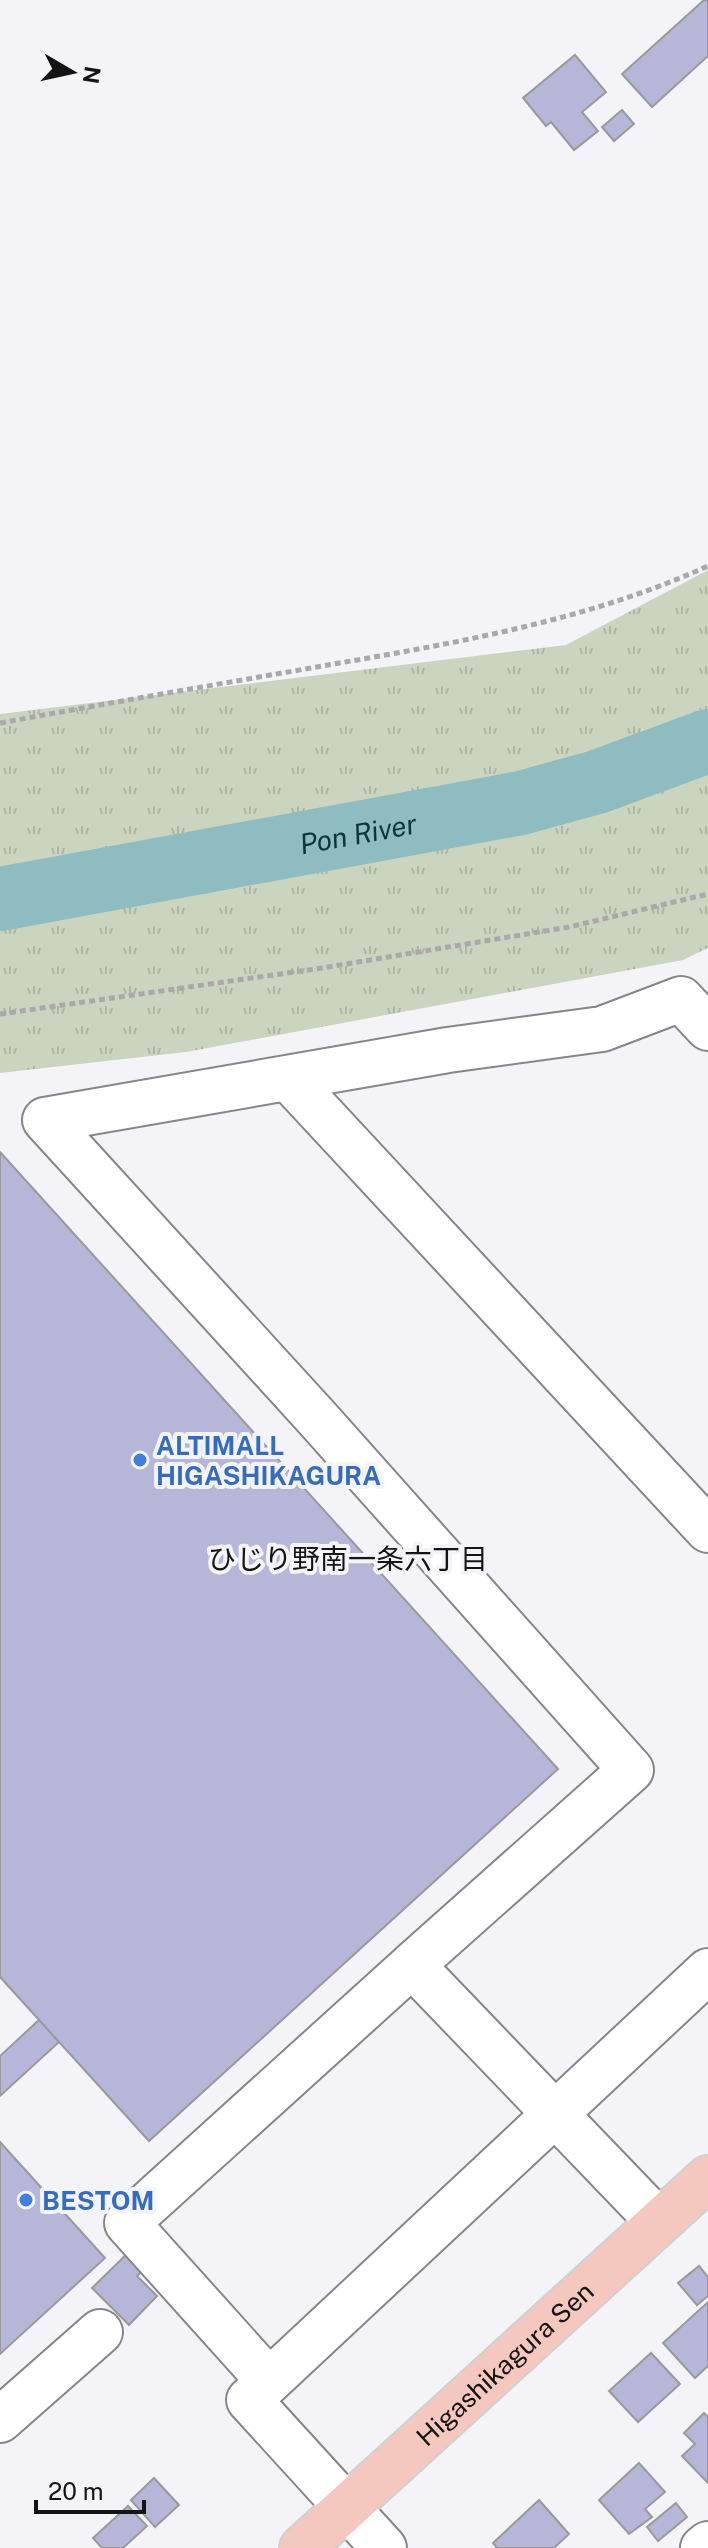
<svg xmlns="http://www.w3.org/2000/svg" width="708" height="2548" viewBox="0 0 708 2548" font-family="'Public Sans','Noto Sans JP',sans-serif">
<defs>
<pattern id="grass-tufts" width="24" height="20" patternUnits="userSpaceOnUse" patternTransform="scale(2)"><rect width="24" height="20" fill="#cbd4bf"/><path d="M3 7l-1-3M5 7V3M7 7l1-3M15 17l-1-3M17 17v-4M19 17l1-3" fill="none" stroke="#adb5a3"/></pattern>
</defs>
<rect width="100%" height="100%" fill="#f4f4f8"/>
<path fill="url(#grass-tufts)" d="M708,570V948L683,960L186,1052L0,1073V714L566,645Z"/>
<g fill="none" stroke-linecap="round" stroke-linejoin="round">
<path stroke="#8fbcc1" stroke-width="64" id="s1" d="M0,899L521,803L597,782L708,741"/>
</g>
<path fill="#b5b6d8" stroke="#99999d" stroke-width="2" d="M704,0H708V56L652,107L622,74Z
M575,55L606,92L582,112L598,131L574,150L551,122L546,126L523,98Z
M622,110L634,124L614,141L602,127Z
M0,1152L558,1769L149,2141L0,1977Z
M39,2020L59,2042L0,2096V2056Z
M0,2142L105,2258L0,2354Z
M128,2253L144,2269L137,2276L157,2296L129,2325L92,2288Z
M699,2266L708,2277V2296L697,2305L678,2283Z
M708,2302V2366L695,2378L663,2343Z
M651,2353L680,2384L638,2422L609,2391Z
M704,2413L708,2417V2483L682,2456L695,2444L684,2433Z
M639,2463L665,2492L645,2509L652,2517L629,2534L599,2500Z
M154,2478L179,2505L155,2527L131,2500Z
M539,2500L569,2534L554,2548H497L493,2543Z
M676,2503L687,2517L658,2541L647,2527Z
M128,2506L147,2526L123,2548H102L93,2538Z"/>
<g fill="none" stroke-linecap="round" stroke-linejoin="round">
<g stroke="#868689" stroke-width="48">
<path id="minor" d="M288,1078L708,1530
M659,2222L412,1965L631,1770L317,1418L45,1120L448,1050L602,1029L681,999L708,1028
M269,2381L127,2223L412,1965
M0,2420L100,2332
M384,2548L249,2400L708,1971
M703,2548L708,2544"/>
</g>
<g stroke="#d0d0d0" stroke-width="48">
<g id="major">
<path id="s2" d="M302,2548L708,2178"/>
</g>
</g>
<path stroke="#a9a9ac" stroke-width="5" stroke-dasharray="6 4" stroke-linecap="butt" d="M0,723C109,703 219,684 328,665C456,643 589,620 708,566
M0,1014L322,968L569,927L708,894"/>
<use href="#minor" stroke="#fff" stroke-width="44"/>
<use href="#major" stroke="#f5c8bf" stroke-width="44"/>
</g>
<g fill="#3f7fe0" stroke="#f4f4f8" stroke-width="3">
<circle cx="140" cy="1460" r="8"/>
<circle cx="26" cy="2200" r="8"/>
</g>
<g text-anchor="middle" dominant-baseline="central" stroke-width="8" stroke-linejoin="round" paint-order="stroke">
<g font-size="26" font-weight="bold" fill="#366cbe" stroke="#f4f4f8" text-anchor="start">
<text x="156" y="1445">ALTIMALL<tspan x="156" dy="30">HIGASHIKAGURA</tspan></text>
<text x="42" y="2200">BESTOM</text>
</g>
<g font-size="26" fill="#141415" stroke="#f4f4f8">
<text stroke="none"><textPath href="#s2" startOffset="274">Higashikagura Sen</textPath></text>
</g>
<g font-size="28" font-style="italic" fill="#0a363b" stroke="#f4f4f8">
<text stroke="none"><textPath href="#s1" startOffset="364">Pon River</textPath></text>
</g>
<g font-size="28" fill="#141415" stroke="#f4f4f8">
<text x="348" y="1558">ひじり野南一条六丁目</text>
</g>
</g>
<g transform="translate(72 72) rotate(99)" stroke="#f4f4f8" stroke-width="6" paint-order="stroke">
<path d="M0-6L14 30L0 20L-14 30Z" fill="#141415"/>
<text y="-12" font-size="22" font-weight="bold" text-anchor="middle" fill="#141415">N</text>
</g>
<path d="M36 2500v12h108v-12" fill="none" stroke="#141415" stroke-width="4"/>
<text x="48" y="2500" font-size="24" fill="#141415" stroke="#f4f4f8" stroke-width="6" paint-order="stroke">20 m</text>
</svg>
